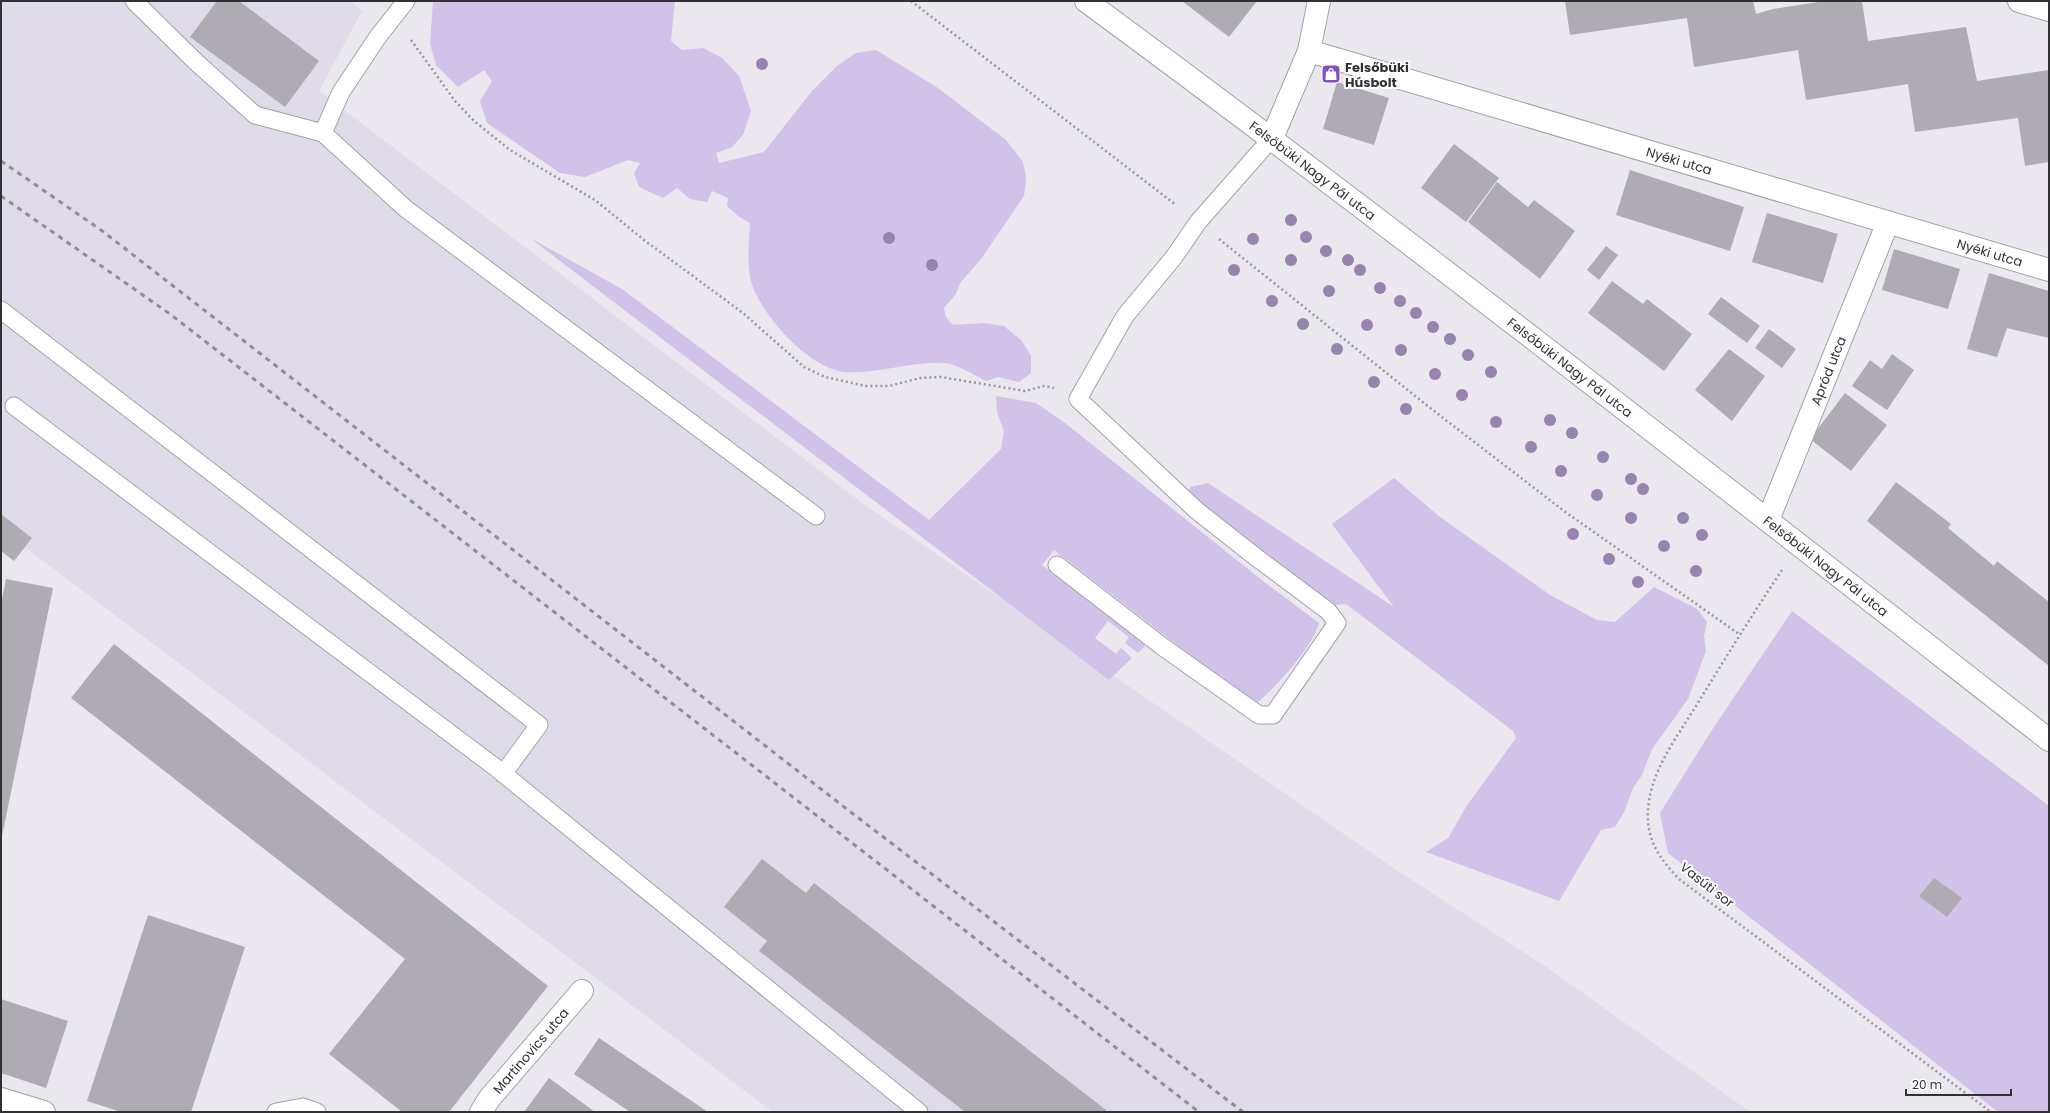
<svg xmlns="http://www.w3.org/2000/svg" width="2050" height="1113" viewBox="0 0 2050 1113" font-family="Poppins,sans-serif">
<rect width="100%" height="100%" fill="#eae7ef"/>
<path fill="#e0dbe9" d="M1,1H349L362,11L319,91L865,505L1395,869L1545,966L1750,1112H773L1,529Z"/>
<path fill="#d0c2e8" d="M433,1H675L671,41L682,50L703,48L722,58L739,76L751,111L743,135L732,147L716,153L719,163L764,152L812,91L837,66L856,53L876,50L938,88L1006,140L1023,162L1026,178L1024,196L981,259L960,283L956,294L944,308L946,317L953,325L984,323L1004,326L1022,341L1031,356V373L1019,382L998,377L986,381C976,376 956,364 945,363C912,361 878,374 845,372C808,369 757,311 750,277C747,258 749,242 750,223L738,216L727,206L728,198L712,191L707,202L690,199L677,188L663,198L639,187L634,173L640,163L628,160L585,177L560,173L487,123L480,101L492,81L484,70L458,87L436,65L430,44Z
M530,238L622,289L929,520L1001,449L1004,431L997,412L996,396L1036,403L1065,423L1263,581L1319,623C1312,648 1277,686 1257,703L1177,645L1054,550L1042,565L1143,641L1145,646L1138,653L1125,643L1129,637L1108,621L1095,638L1116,654L1121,648L1132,658L1109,680Z
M1394,478L1440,517L1550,595L1597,620L1615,622L1654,587L1697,609L1707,622L1704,636L1706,651L1688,699L1652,749L1642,775L1633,788L1624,812L1615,827L1601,830L1559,901L1426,852L1448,838L1466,807L1516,738L1513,731L1346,604L1336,605L1332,609L1186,500L1190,487L1208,483L1394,607L1332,524Z
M1792,611L2049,806V1112H1998L1668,853L1660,813L1710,733Z"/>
<path fill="#aeabb2" d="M217,1H239L319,61L285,107L190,37Z
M1182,1H1257L1229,37Z
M1565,1H1753L1756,14L1773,9L1825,1H1862L1868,41L1966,27L1977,81L2049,70V162L2025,166L2018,118L1915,132L1908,84L1806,100L1798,50L1694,67L1687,18L1570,35Z
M1337,82L1389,98L1374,145L1323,129Z
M1454,144L1499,178L1466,222L1421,188Z
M1630,170L1744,207L1730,251L1616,215Z
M1497,182L1528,207L1534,200L1575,231L1540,279L1468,222Z
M1767,213L1838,234L1823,283L1752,262Z
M1606,246L1618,255L1599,280L1587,270Z
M1894,249L1960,269L1948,309L1882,290Z
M1989,273L2049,291V338L2007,328L1997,357L1967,349Z
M1612,281L1643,304L1647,299L1692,334L1664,371L1588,313Z
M1721,297L1760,326L1747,343L1708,314Z
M1769,329L1796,349L1782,368L1755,348Z
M1729,349L1765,376L1732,421L1695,390Z
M1892,354L1914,370L1887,410L1852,386L1870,360L1882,369Z
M1845,393L1887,425L1851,471L1810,439Z
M1896,482L1951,524L1948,528L1994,566L1997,561L2049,602V666L1867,521Z
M1,514L32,538L14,561L1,551Z
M6,579L53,588L2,836L1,605Z
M114,644L548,986L449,1112H402L329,1054L405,959L71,698Z
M762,859L806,893L814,883L1106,1110L1105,1112H965L759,951L767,941L724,907Z
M1934,878L1962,898L1947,917L1919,896Z
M148,915L245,947L191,1112H121L87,1101Z
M1,999L68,1021L46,1088L1,1073Z
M599,1038L708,1112H630L574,1074Z
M549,1078L595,1112H524Z"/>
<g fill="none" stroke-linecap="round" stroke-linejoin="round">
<g stroke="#a3a1a8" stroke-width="19">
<path id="service" d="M134,1L196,62L255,115L323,133
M406,1L377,38L341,92L323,133L406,209L816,516
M1,310L539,725L503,774
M14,406L495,767L919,1112
M1057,565L1163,647L1259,715H1273L1337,623L1328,611L1257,558L1196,510L1078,399L1125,316L1174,257L1198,222L1272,138
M276,1112L303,1107L317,1112"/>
</g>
<g stroke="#a3a1a8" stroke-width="24">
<g id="minor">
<path id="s1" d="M1086,1C1412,241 1730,491 2049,740"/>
<path d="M2019,1L2049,10"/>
<path id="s2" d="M1309,51L2049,270"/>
<path d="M1272,138L1309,51L1319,1"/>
<path id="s3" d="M1768,520L1888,222"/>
<path d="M1,1099L44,1112"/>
<path id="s4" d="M481,1112L489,1099L582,991"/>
</g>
</g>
<path stroke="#99979d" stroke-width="2.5" stroke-dasharray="2 3" stroke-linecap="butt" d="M911,1L1176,205
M411,40L455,101L474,121L510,150L595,200L644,240L743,313L804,367L825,377L866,386H889L920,378L941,377L1025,391L1044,386L1054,388
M1219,239L1434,411L1564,511L1739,634
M1782,570C1752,615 1724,660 1696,706C1677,737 1650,772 1648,810C1646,840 1660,859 1679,879L1991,1112"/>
<use href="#service" stroke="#fff" stroke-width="17"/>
<use href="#minor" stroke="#fff" stroke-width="22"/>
<path stroke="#908e93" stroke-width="3" stroke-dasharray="5 5" stroke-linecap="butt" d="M1,161L101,230L848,810L1243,1112
M1,196L170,314L1199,1112"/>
</g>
<g fill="#9683ae">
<circle cx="762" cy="64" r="6"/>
<circle cx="1291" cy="220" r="6"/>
<circle cx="1306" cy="237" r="6"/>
<circle cx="889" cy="238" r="6"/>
<circle cx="1253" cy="239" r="6"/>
<circle cx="1326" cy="251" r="6"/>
<circle cx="1291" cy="260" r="6"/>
<circle cx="1348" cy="260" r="6"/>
<circle cx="932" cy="265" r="6"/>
<circle cx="1234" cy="270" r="6"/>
<circle cx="1360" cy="270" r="6"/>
<circle cx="1380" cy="288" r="6"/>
<circle cx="1329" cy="291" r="6"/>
<circle cx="1272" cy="301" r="6"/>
<circle cx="1400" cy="301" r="6"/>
<circle cx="1416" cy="313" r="6"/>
<circle cx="1303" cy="324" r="6"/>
<circle cx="1367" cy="325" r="6"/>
<circle cx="1433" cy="327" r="6"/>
<circle cx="1450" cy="339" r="6"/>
<circle cx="1337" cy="349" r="6"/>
<circle cx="1401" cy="350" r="6"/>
<circle cx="1468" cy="355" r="6"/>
<circle cx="1491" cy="372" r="6"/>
<circle cx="1435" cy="374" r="6"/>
<circle cx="1374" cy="382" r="6"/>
<circle cx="1462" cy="395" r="6"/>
<circle cx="1406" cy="409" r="6"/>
<circle cx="1550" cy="420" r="6"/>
<circle cx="1496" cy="422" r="6"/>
<circle cx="1572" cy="433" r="6"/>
<circle cx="1531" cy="447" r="6"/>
<circle cx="1603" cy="457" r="6"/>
<circle cx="1561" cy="471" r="6"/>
<circle cx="1631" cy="479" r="6"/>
<circle cx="1643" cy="489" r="6"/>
<circle cx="1597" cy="495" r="6"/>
<circle cx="1631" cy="518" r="6"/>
<circle cx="1683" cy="518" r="6"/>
<circle cx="1573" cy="534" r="6"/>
<circle cx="1702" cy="535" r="6"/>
<circle cx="1664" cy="546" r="6"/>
<circle cx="1609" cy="559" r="6"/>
<circle cx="1696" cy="571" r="6"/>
<circle cx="1638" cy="582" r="6"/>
</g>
<defs>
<g id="shop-square" transform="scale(1)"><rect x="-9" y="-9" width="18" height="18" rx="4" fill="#864ec5" stroke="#fff"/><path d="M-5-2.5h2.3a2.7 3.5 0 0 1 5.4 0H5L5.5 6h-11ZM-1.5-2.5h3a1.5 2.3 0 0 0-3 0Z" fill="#fff"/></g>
</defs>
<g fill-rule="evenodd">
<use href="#shop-square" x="1331" y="74"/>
</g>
<g text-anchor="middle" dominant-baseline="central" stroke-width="4" stroke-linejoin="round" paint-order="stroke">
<g font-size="13" font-weight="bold" fill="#313033" stroke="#fff" text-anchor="start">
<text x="1345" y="67">Felsőbüki<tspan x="1345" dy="15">Húsbolt</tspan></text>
</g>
<g font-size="13" fill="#313033" stroke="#fff">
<text stroke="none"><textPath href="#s2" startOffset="386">Nyéki utca</textPath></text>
<text stroke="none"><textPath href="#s1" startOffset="283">Felsőbüki Nagy Pál utca</textPath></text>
<text stroke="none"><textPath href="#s2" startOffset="710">Nyéki utca</textPath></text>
<text stroke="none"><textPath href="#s1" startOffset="607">Felsőbüki Nagy Pál utca</textPath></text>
<text stroke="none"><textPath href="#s3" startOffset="161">Apród utca</textPath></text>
<text stroke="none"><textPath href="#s1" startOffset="931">Felsőbüki Nagy Pál utca</textPath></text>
<text transform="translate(1707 885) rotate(38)">Vasúti sor</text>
<text stroke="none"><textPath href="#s4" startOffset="79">Martinovics utca</textPath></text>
</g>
</g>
<rect width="2050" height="1113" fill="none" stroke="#313033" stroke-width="4"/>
<path d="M1906 1089v6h105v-6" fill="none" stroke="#313033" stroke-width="2"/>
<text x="1912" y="1089" font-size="12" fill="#313033" stroke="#ffffff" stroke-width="3" paint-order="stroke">20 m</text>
</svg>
